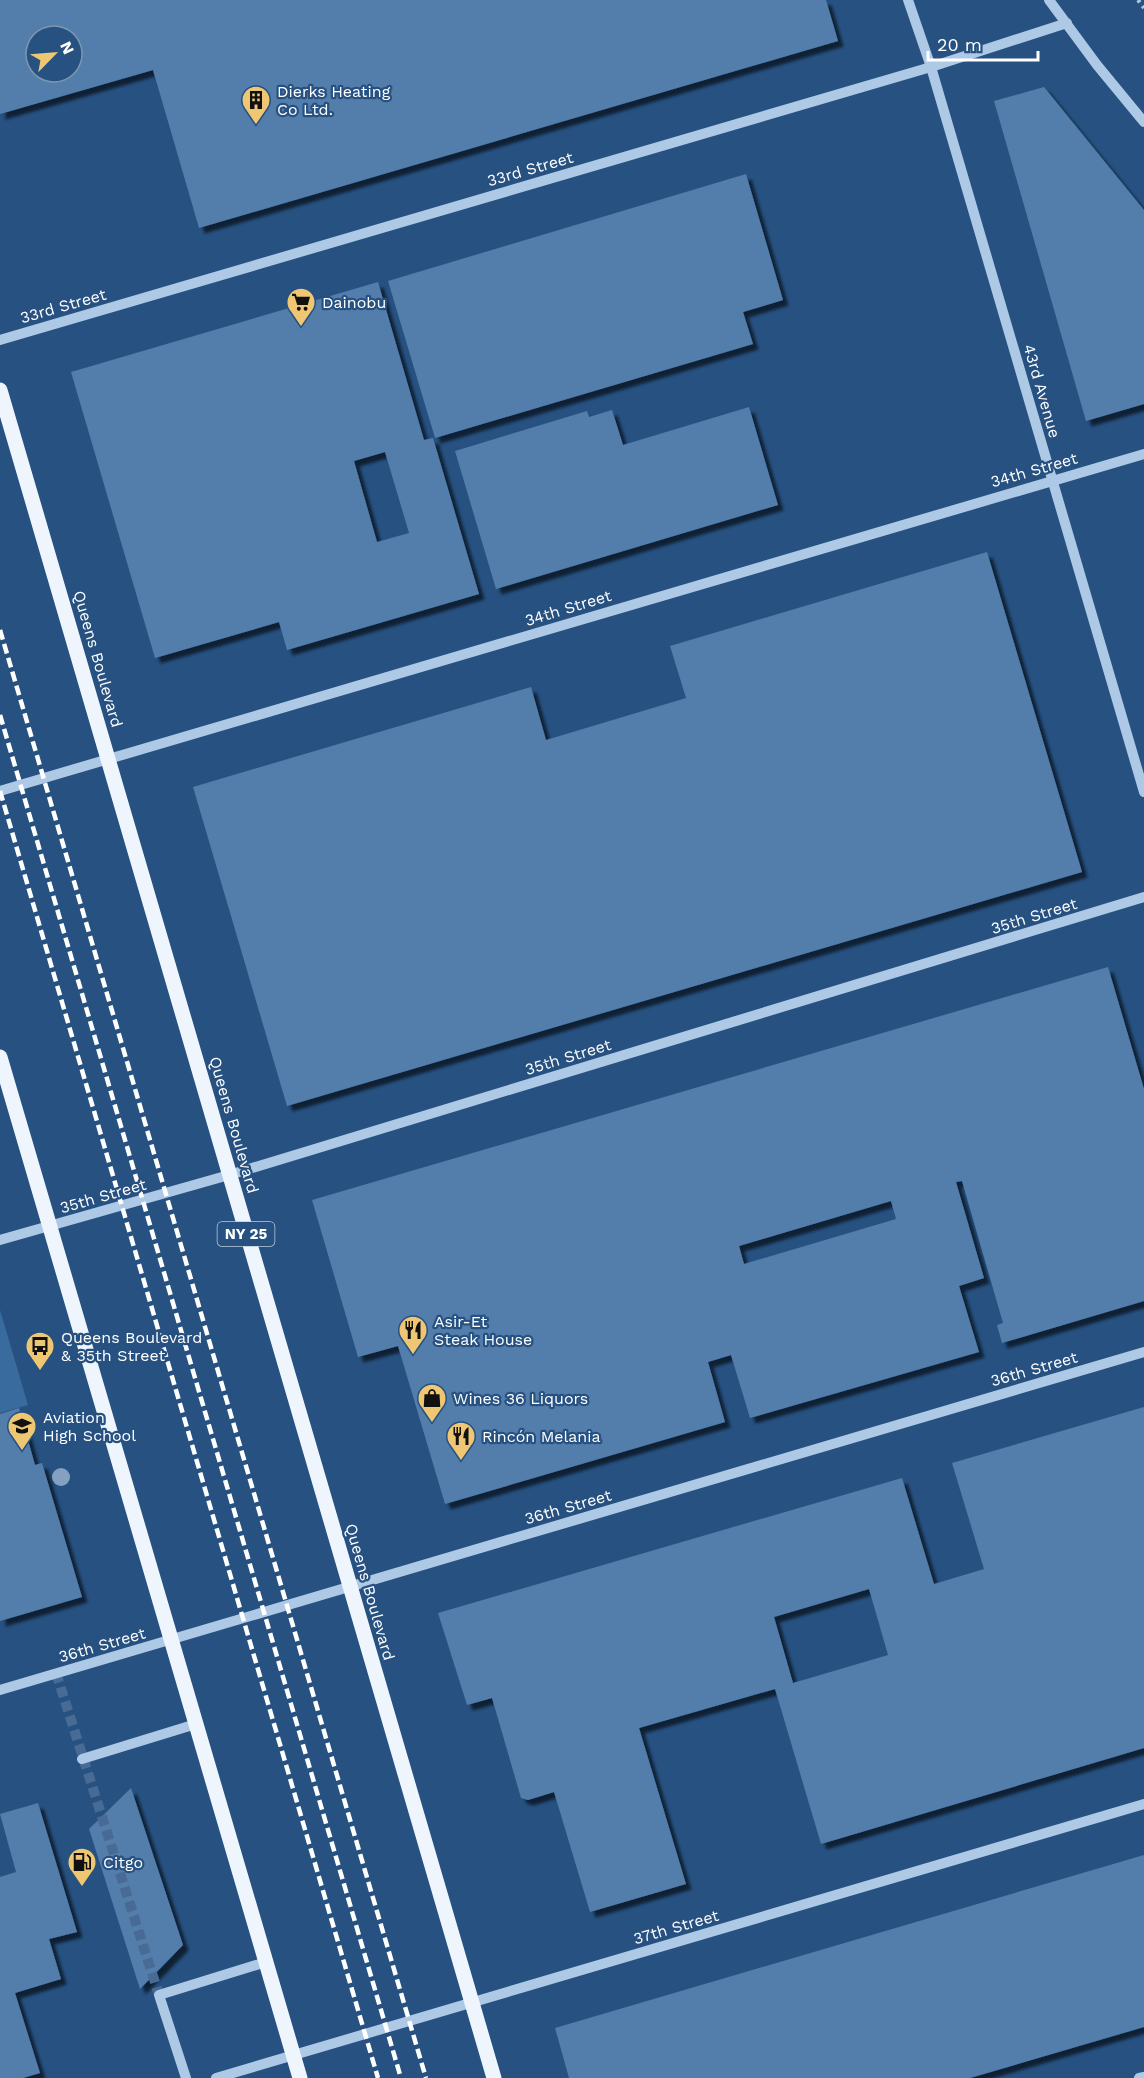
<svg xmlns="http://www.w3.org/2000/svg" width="1144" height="2078" viewBox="0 0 1144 2078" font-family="'Work Sans',sans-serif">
<defs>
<filter id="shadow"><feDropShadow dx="5.5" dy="5.5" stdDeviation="1.5" flood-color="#0009"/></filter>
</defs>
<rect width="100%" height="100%" fill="#265181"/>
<path fill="#3a6b9e" d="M0,1310L28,1405L0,1413Z"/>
<path fill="#527dab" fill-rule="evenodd" filter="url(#shadow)" d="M0,0H826L838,41L199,228L153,70L0,114ZM36,36H72V72H36Z
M1044,87L1144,210V404L1086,421L994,101Z
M746,174L783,300L743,312L753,344L435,438L388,281Z
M378,282L424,440L433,438L479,594L287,650L279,622L155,658L71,372ZM385,452L409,533L377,542L354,461Z
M749,407L778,505L496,589L455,451L587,411L589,417L612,410L623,445Z
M987,552L1082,872L287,1106L193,787L531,687L546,740L686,698L670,646Z
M1108,967L1144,1089V1301L1002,1343L997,1325L1003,1323L962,1181L956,1182L984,1278L959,1286L979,1352L750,1418L731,1355L708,1362L725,1422L445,1504L398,1346L358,1357L312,1200ZM891,1201L896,1219L744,1264L739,1246Z
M1144,1407V1748L821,1844L775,1689L639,1728L686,1884L590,1912L554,1792L528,1800L521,1798L492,1698L467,1705L438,1613L902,1478L934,1584L984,1569L952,1463ZM869,1589L888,1655L793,1683L774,1617Z
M19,1408L35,1465L42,1463L82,1597L0,1621V1414Z
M131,1788L183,1945L140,1989L89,1829Z
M38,1803L77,1932L49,1939L61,1979L15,1993L40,2073L23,2078H0V1877L16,1872L0,1814Z
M1144,1855V2027L970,2078H569L555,2028Z"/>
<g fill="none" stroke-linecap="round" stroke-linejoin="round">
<path stroke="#476b94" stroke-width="10" stroke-dasharray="10 5" stroke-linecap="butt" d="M56,1673L159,1995"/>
<path stroke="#adc9e6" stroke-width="4" stroke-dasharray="3 4.5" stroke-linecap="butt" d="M1138,0L1144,8"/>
<path stroke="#adc9e6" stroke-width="10" d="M908,0L931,67L1144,792
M1049,0L1097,65L1144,122
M0,340L931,67L1067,23
M0,791L1144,454
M0,1240L229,1175L1144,897
M0,1690L1144,1352
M82,1759L196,1724
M186,2078L159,1995L266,1962
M216,2078L1144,1804
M1139,2078L1144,2077"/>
<path stroke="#eef5fd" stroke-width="15" d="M0,390L494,2078
M0,1057L300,2078"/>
<path stroke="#fff" stroke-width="4.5" stroke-dasharray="10 4.5" stroke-linecap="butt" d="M0,630L426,2078
M0,715L401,2078
M0,791L378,2078"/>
</g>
<circle fill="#84a1c1" cx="61" cy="1477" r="9"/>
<defs>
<g id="building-pin" transform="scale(1.5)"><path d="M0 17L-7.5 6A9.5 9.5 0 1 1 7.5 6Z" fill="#efc772" stroke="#265181"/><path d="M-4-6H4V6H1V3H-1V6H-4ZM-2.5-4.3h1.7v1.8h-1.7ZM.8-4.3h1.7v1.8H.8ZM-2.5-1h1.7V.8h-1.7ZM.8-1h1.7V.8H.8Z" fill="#111"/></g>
<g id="supermarket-pin" transform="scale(1.5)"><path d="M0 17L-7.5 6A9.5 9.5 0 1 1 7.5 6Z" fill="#efc772" stroke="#265181"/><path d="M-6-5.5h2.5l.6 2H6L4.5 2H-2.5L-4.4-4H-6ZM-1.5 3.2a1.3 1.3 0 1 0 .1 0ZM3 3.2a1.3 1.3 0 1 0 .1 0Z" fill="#111"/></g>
<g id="restaurant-pin" transform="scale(1.5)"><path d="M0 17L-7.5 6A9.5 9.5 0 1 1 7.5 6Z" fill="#efc772" stroke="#265181"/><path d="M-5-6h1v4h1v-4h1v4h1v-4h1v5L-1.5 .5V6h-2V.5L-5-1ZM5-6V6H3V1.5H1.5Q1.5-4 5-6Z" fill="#111"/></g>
<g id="bus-pin" transform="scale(1.5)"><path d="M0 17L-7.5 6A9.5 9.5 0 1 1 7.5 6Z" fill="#efc772" stroke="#265181"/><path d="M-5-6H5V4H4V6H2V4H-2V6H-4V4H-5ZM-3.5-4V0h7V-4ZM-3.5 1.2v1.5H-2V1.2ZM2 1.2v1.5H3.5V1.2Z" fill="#111"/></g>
<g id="shop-pin" transform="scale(1.5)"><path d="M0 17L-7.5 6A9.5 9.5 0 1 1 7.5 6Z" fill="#efc772" stroke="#265181"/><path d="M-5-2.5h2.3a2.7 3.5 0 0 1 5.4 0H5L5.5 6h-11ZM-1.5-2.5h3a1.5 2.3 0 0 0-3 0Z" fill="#111"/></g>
<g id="school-pin" transform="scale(1.5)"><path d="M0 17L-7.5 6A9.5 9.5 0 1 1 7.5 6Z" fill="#efc772" stroke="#265181"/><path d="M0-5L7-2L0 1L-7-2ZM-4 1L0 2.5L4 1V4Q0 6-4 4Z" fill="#111"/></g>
<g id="fuel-pin" transform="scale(1.5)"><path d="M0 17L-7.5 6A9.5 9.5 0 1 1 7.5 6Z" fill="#efc772" stroke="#265181"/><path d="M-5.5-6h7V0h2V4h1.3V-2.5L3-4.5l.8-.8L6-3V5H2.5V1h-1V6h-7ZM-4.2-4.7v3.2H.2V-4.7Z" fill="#111"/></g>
</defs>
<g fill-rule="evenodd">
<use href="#building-pin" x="256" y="100"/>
<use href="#supermarket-pin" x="301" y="302"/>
<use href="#restaurant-pin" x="413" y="1330"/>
<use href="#bus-pin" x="40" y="1346"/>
<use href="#shop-pin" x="432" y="1398"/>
<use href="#school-pin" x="22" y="1426"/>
<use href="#restaurant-pin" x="461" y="1436"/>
<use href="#fuel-pin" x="82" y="1862"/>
</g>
<g text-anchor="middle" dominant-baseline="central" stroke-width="4.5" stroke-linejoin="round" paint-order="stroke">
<rect fill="#265181" stroke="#becbd9" stroke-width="1.5" x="217.5" y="1222" width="57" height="24" rx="4.5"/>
<g font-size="15" font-weight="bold" fill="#fff">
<text x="246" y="1234">NY 25</text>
</g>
<g font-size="16" fill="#fff" stroke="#265181" text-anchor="start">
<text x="277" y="91">Dierks Heating<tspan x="277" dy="18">Co Ltd.</tspan></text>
<text x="322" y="302">Dainobu</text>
<text x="434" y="1321">Asir-Et<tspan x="434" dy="18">Steak House</tspan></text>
<text x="61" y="1337">Queens Boulevard<tspan x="61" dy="18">&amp; 35th Street</tspan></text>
<text x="453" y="1398">Wines 36 Liquors</text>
<text x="43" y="1417">Aviation<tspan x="43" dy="18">High School</tspan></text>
<text x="482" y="1436">Rincón Melania</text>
<text x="103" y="1862">Citgo</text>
</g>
<g font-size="16" fill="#fff" stroke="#265181">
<text transform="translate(530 169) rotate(-16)">33rd Street</text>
<text transform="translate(63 306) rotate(-16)">33rd Street</text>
<text transform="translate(1042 391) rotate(74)">43rd Avenue</text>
<text transform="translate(1034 470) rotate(-16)">34th Street</text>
<text transform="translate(568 608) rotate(-17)">34th Street</text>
<text transform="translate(98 659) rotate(74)">Queens Boulevard</text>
<text transform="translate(1034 916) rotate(-17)">35th Street</text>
<text transform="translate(568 1057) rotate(-17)">35th Street</text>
<text transform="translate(234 1125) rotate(74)">Queens Boulevard</text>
<text transform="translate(103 1196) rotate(-16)">35th Street</text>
<text transform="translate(1034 1369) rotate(-16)">36th Street</text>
<text transform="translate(568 1507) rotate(-16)">36th Street</text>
<text transform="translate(370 1592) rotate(74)">Queens Boulevard</text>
<text transform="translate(102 1645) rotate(-16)">36th Street</text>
<text transform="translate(676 1927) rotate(-16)">37th Street</text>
</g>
</g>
<g transform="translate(54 54) rotate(65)"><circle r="28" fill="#265181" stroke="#7d97b3" stroke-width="1.5"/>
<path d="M0-4.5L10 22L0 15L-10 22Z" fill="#efc772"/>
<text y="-9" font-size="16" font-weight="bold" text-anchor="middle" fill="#ffffff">N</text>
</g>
<path d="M928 51v9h110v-9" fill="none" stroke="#ffffff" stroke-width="3"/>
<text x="937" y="51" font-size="18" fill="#ffffff" stroke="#265181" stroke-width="4.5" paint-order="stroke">20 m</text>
</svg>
